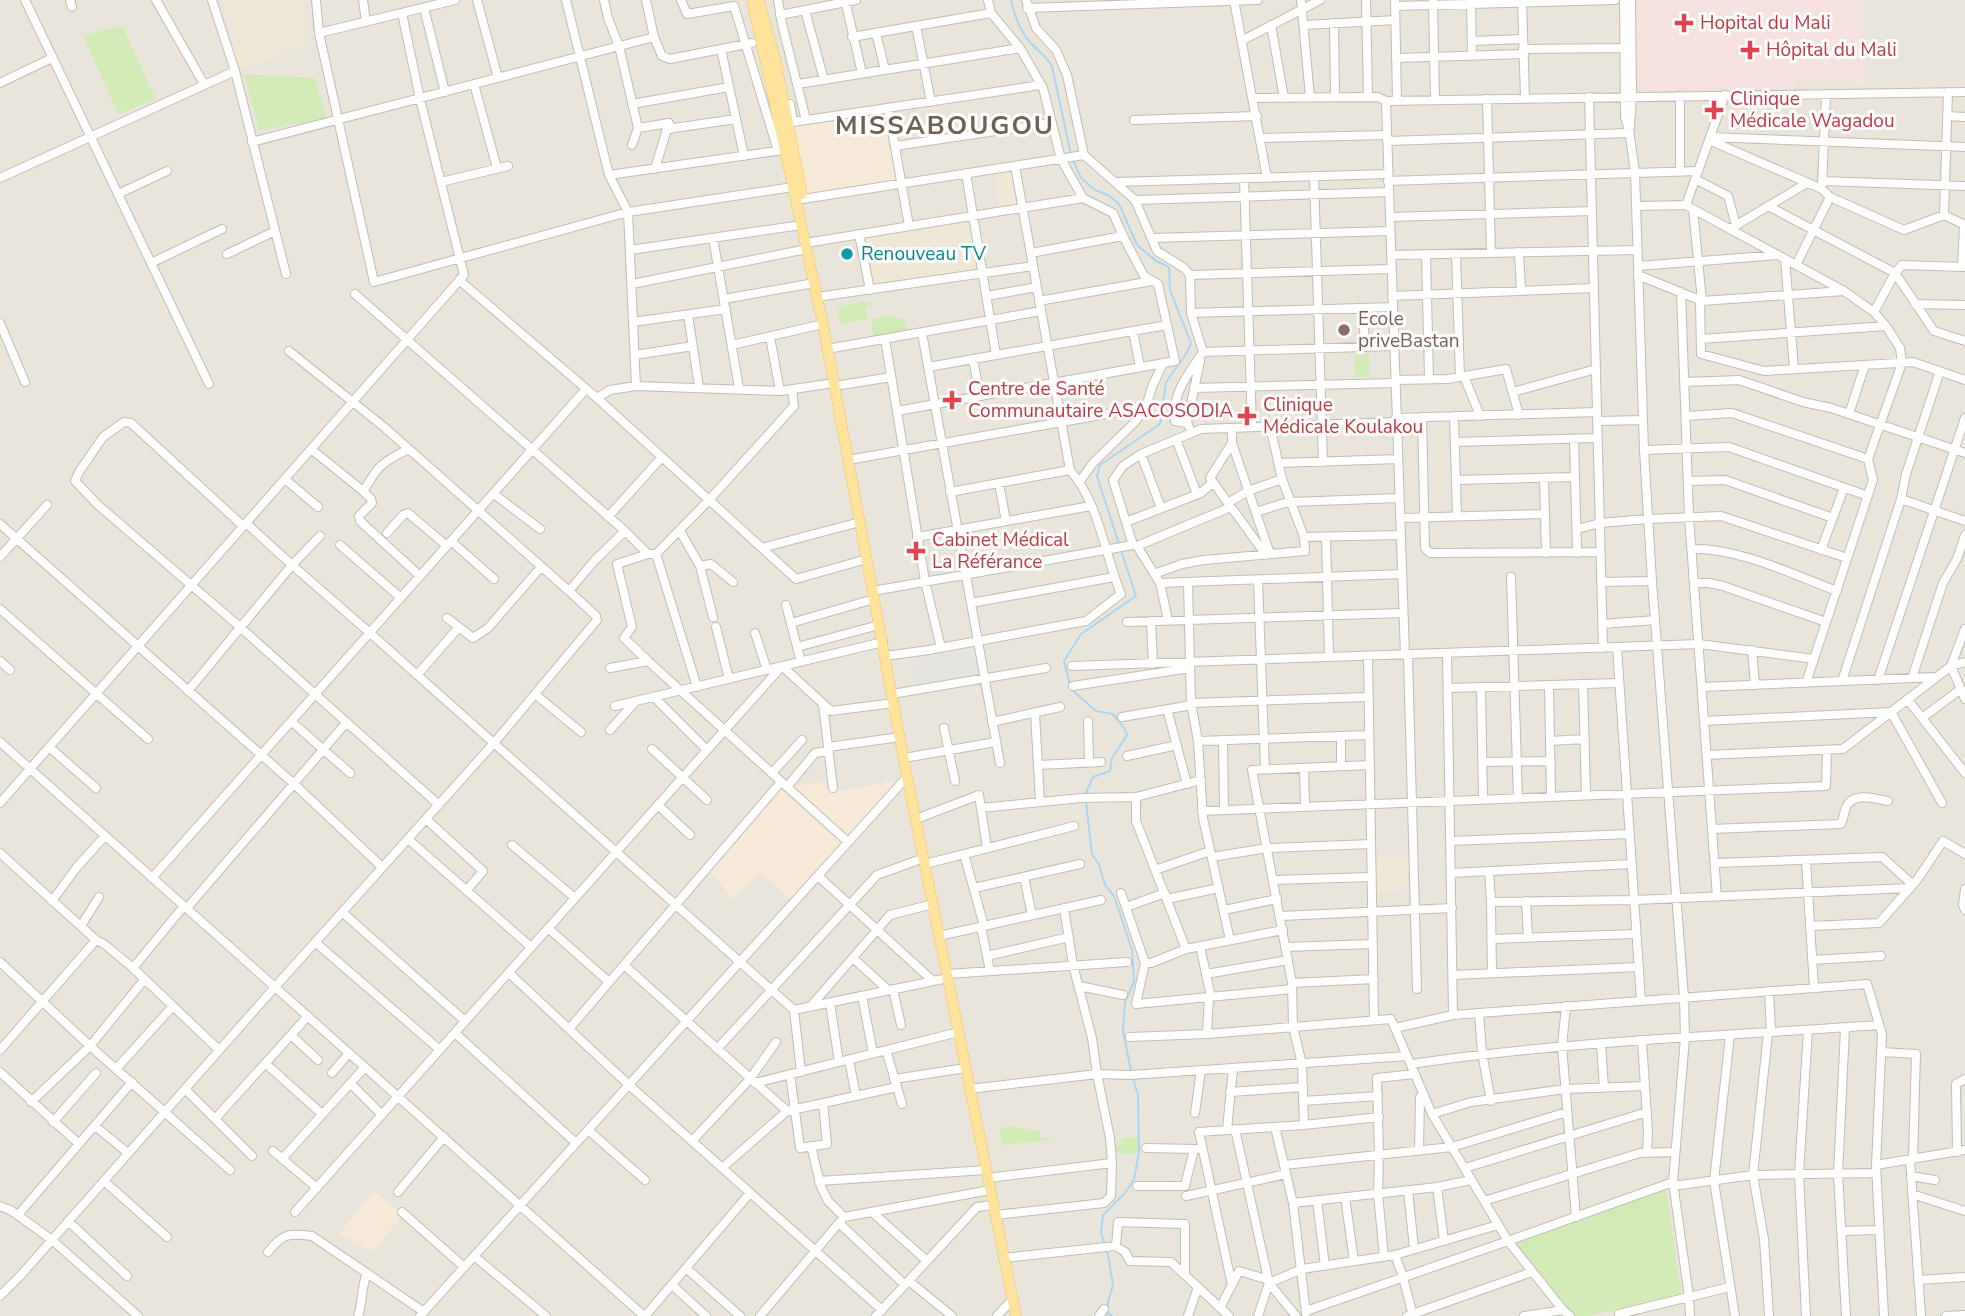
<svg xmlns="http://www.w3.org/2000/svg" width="1965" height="1316" viewBox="0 0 1965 1316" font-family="'Nunito Sans',sans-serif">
<rect width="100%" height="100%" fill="#f6f3ec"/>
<path fill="#eae5da" d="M0,0H265L270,9L303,0H1965V1316H0Z"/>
<path fill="#f7ead8" d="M887,110L899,180L805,196L794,125Z
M898,780L794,903L761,872L733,899L710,871L781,788L822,782L832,792Z
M373,1191L403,1214L373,1252L339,1234Z"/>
<path fill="#efe8d6" d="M222,0H302L306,45L238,72Z
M1014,172L1019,204L998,207L994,175Z
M971,222L978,271L870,287L863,238Z
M1407,854L1408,890L1374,892V855Z"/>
<path fill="#f6e3e0" d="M1636,0H1862L1864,85H1853L1852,80L1795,82V88L1642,90V82H1638Z"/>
<path fill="#d2eab5" d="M122,26L156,99L118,114L83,35Z
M244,74L315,78L327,119L259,130Z
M865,300L867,303L872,302L873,306L866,307L867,319L841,324L837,311L840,309L839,304H843L845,309V306Z
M896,315L898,319L903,318L906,323V331L874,338L871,323L873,322V319Z
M1369,354V377H1355L1354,355Z
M1008,1126L1040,1131V1138H1051L1052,1140L1002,1145L999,1129Z
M1130,1137H1139L1137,1154H1121L1120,1151L1114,1154V1147L1121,1144V1139Z
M1666,1189L1682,1296L1587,1316H1574L1517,1246L1519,1241Z"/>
<path fill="#e5e3e0" d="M974,650L979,675L915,686L910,661Z"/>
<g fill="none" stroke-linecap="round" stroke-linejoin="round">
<path stroke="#a9d4f2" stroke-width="2" d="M1011,0C1014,13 1020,31 1029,41C1037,50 1046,56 1052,66L1071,155
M1073,160L1081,178L1095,190L1108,195L1119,204L1137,245L1156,261L1169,267L1170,290L1191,343L1186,354L1166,382L1160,424L1100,465L1097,476L1119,544
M1070,685L1064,661L1081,634L1136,596L1121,550
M1072,690L1096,711L1113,714C1118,722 1125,726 1127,735L1112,758L1110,771L1093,777L1086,793
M1086,802L1092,855L1099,864L1105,885L1114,896L1132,950L1134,982L1125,1002L1123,1031L1131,1071
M1105,1246L1101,1232L1103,1215L1125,1193L1134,1179L1139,1152L1138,1095L1133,1079
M1106,1251L1108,1255L1113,1285L1108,1302V1313L1112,1316"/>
<g stroke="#c2bbae" stroke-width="10">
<path id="minor" d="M25,0L209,384
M70,0L72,7
M156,0L204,84
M212,0L235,71L286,274
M316,0L319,33L374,282L628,212L793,187
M363,0L366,22
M477,0L498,78
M566,0L609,175L628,212L636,386
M604,0L608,18L619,46L638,128L632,145
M646,0L654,37L662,56L670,59L752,43
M681,0L687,14L734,6L778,151
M778,0L782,24L806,120
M845,0L862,73
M1026,0L1036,28L1056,50L1067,75L1084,155L1135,200L1157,251L1184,268L1190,275L1191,313L1203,352C1188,375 1172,392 1175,421L1187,423
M1234,0L1267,178
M1301,0L1310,97
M1366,0L1368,97
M1395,0L1397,100
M1471,0L1472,56
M1522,0L1525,98
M1624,0L1625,117L1629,130L1635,172L1644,450L1652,581L1684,997L1685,1038L1673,1182L1689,1297L1690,1316
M1433,1L1435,100
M1395,6L1615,0
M424,8L445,92
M1027,8L1258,0
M805,10L824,80
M780,15L856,0
M1334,23L1335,97
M1271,25L1284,98
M1305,25L1395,20
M916,26L931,102
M319,33L455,0
M876,33L885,70
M852,37L991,13
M1243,40L1320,0
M1472,41L1523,39
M721,49L744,156
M1523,49L1625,48
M1396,58L1524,54
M0,83L52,58
M474,84L497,168
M798,84L1020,48
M1589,97L1603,648
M1253,98L1378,97L1386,101L1965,92
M1487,99L1491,253
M1386,101L1405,655
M632,104L729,87
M790,104L793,122L1041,85
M888,108L909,226
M1947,116L1965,117
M1134,120L1257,116
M1630,127L1632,96L1631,0
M638,128L669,123L671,129
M1710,137L1965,147
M1261,138L1387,135
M1709,140L1822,189L1830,197L1904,230L1944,215L1965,225
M1387,141L1630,133
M252,142L654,37
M895,146L1050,123
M655,169L667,129L736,119
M1680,172V96
M966,173L996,355
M609,175L783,150
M1314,176L1323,462
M0,178L235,71
M1244,178L1252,427
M1695,179L1728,196L1736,225
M1388,181L1698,171
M1822,181L1965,186
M441,182L508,166
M1115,182L1388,174
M1822,185L1826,94
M118,194L167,171
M803,199L1084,155
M1135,200L1389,192
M1686,205L1725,95
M1636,206L1686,205L1693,209L1844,291L1874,312L1886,326L1900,348L1902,363L1868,459L1873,480L1806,683
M1768,206L1895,273L1934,331L1965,341
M1693,209L1702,301
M1944,215L1948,92
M1390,217L1592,211
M1730,229L1807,183
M859,234L870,290
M713,238L739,388
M1152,238L1390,231
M812,242L1083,198
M630,250L801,225
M1519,252L1521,291
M1031,253L1123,236
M227,254L275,231
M1456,254L1460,377
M1391,255L1637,250
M1426,255L1429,379
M1785,259L1794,369
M151,263L222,229
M1796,265L1830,197
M1638,266L1778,255
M1962,267L1964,225
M1190,275L1391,269
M1638,275L1702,301L1844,291
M459,280L597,398L796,579L867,559
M632,284L807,249
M1681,292L1689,517L1717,897
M355,294L625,531L648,554
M987,296L1037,287
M1392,296L1594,288
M817,297L1033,266
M724,299L814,283
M1700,300L1701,354L1764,371L1913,362L1965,380
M1039,301L1152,281
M1915,304L1965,305
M1363,308L1365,347
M1874,312L1895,273L1902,265L1965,267
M1191,313L1393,307
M688,315L699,387
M633,322L726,309
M0,323L25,382
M1133,331L1140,367
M922,333L1000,763
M770,337L780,391
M885,339L925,581L941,648
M1701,339L1886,326
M732,345L823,324
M827,349L1041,311
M1203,352L1394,346
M635,355L693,346
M973,359L980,396
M928,367L1167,325
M1464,376L1480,416
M1395,380L1448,379L1506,369L1519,415
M1685,382L1739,380L1803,402L1831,408L1965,453
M835,386L891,377
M1194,388L1395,383
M1513,392L1596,369
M597,398L610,390L636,386L780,391L834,383
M897,411L1175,361L1158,284L1144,276L1123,236L1113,213L1083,198L1061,159L1043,88L1020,48L991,13L988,0
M1849,414L1865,365
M1454,416L1457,516
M1686,416L1732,413L1868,459
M1422,417L1425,548L1430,553L1600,552
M1396,418L1597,412
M1597,421L1643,420
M1189,427L1187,423L1200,361
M1232,428V443L1270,554
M1176,439L1197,494
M1574,439L1577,553
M1455,442L1597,438
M1232,443L1210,478L1266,555
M311,449L363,491C369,484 372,475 379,468C387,459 398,455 408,449
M1644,450L1729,447L1868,496
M1141,454L1161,508
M848,460L1146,407
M1279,463L1398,459
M1544,478L1546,553
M285,479L318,507
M1456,480L1575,477
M1080,481L1093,463L1134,423L1146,407L1152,387L1163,363
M1688,481L1725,480L1833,518
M999,483L1006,521
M363,491L371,499L372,503L359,516L360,521L420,576
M950,492L1070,470
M494,494L540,529
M1901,499L1965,521
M1291,502L1399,498
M1228,503L1248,491L1282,479
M1256,512L1291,501
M608,517L662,457
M1400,518L1545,514
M1126,522L1201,493L1213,482
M246,523L292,565L370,633L794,1010L801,1072
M0,524L293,783L382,867
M243,526L131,423L124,422L103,437L79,472L75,481L98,505L240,627L439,805
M1577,529L1600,523L1648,519L1721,516L1847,558
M680,531L700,566L713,617
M387,533L403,515L408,513L447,546
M917,537L1091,506
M1304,537L1400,535
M1326,537L1329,657
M451,541L494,579
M340,545L401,598
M1137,546L1231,507
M762,548L860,522
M1692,549C1737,547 1794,575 1837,591
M1821,550L1844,488
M656,554H648L617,564L632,627L624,638L648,661L848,842
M656,554L709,500L794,406L792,389
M656,554L697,687
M0,557L47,505
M700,566L711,564L733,582
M1154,574L1182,564L1204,560L1305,551L1304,537L1282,479L1270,426
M1511,577L1518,798
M1258,580L1265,769
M1188,582L1191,703L1198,741L1203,818L1230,940
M1601,582L1652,581
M1160,583L1402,574
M1694,583H1709L1723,586L1826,622
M569,591L595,560L625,531
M873,591L1133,545
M971,603L1114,577
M786,605L801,662
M0,609L148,739
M447,618L473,638L488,628L541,567
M1168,620L1160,583L1137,546L1133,545L1113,480L1123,466L1141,454L1201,429L1397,422
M1151,621L1153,664
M1127,622L1403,613
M791,623L874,599
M1602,624L1655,620
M716,627L729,679
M1965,629L1951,666L1965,699
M755,633L767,670
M797,647L879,625
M1617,647L1641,1000
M1752,650L1755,685
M1447,653L1453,1015
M1408,655L1417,989
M885,656L929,650L1086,621L1121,594C1104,553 1100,505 1070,470L1015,166
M1368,656L1374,1020
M0,661L10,670
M1072,666L1699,644L1814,659
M610,668L648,661
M417,675L459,627
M1912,678L1943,583L1957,559L1965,535
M1878,680L1965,418
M1842,681L1901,499L1906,474L1940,371
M1583,684L1586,795
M1549,685L1551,797
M1073,686L1190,668
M1481,687L1483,799
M1702,687L1936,677
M1448,688L1619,683
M188,691L292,565L320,536
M892,694L1046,668
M536,695L581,732
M654,697L707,750
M1908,700L1965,773
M1191,703L1368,697
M823,705L833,788
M615,706L883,642
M1167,709L1187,784
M1035,713L1040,802
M1122,717L1192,705
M1922,718L1961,689
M1088,721L1089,762
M1704,721L1891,712L1942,803
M292,722L350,773
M992,722L1060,707
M944,728L955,781
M610,730L636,701
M1341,736V766
M1223,740L1224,810
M1198,741L1369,735
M1550,741L1585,739
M0,742L644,1316
M49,747L96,788
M828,747L900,737
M652,749L707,800
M1707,755L1843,749L1951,666L1965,662
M1127,756L1177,745
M904,758L996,742
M1483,762L1551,761
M1038,765L1101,762
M1304,768L1305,806
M772,773L802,740
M787,787L815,753L828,751
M1136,797V821L1186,949
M0,803L464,275L420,99L402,13
M658,805L690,835
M981,808L1081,798L1136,797L1201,780
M1202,811L1826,786L1827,750
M426,819L483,871L467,890
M916,819L979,795L987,848
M1712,829L1841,824C1844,818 1844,812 1846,807C1854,791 1875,799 1888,801
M408,839L531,947
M1451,841L1629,834
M512,845L575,898
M0,853L96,940L104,944L133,968L219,1050
M964,854L984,926
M1212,857L1267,848L1371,844
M1806,860L1814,988
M1715,863L1882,857L1913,885
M925,864L1074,826
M1155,870L1210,851
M1489,871L1491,902L1492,973
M1451,873L1632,864
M818,876L933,981
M1024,877L1032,915
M152,878L586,389
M1274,880L1372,877
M974,888L1080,864
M1965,889L1963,905L1965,910
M1121,893L1145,963L1136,1004L1292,989
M1167,899L1219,888
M52,901L77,867L105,836
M1526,901L1528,937
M1491,902L1634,900L1910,888
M1126,907L1165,893
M187,908L346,723
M1224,910L1277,899
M342,912L465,1021
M1281,916L1452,908
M81,926L99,897
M1810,926L1879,923L1917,880L1943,841L1965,854
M981,927L990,971
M548,928L609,982
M939,936L1101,900
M1491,939L1636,934
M315,942L440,1050
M1200,946L1211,997
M1285,947L1373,944
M987,956L1069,937
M853,958L888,990
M1812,960L1881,956
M0,962L90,1046L230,1170
M1145,963H1151L1186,949L1283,930
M624,965L787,1111
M133,968L184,906
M509,973L629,1085L882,1310
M947,974L1127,962
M1206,974L1288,960
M1453,975L1639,967
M1292,983L1374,979
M1079,986L1123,995
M893,989L901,1025
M1769,991L1771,1032
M862,996L873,1053
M830,1003L839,1062
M1566,1006L1562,1046L1576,1217
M810,1007L890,915L933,904
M794,1010L948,978
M1479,1013L1482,1053L1491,1101
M1395,1028L1453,1015L1867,984L1882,1034L1876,1165L1884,1316
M1845,1028L1838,1174L1846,1316
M569,1029L781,782
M455,1033L576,1143
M1768,1033L1753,1175L1764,1239L1769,1316
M1207,1034L1209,997
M291,1035L318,1060
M1730,1035L1714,1181L1735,1316
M1130,1037L1207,1034L1391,1019L1432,1114L1508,1241L1563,1310L1570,1316
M1642,1041L1648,1132L1647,1153
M1601,1044L1604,1088
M717,1049L877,875L924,858
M0,1050L96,940
M886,1050L902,1104
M1881,1052L1916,1054L1913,1159
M849,1060L856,1096
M265,1063L322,1114
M1411,1064C1566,1041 1723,1036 1879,1025
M117,1068L173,1006
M0,1072L79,1144
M332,1073L349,1053
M790,1074L800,1148L827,1144L823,1103
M894,1079L966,1068
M755,1083L959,1032
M351,1084L382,1115
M185,1089L252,1156
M970,1089L1097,1074L1130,1075L1407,1056
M1230,1092L1303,1087
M1303,1101L1378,1096
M31,1102L90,1046L144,980
M1195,1113L1201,1070
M1432,1114L1471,1102L1565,1089L1645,1086
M215,1119L308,1016
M53,1122L96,1073
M1304,1125L1302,1064L1293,1027L1292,983L1252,770L1370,765
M95,1126L128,1153
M1275,1127L1293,1203L1306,1313
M1235,1129L1269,1283L1296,1316
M588,1130L645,1180
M1227,1130L1233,1068
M692,1141L750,1079L776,1042
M811,1146L821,1187L828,1201L844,1217
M1146,1148L1197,1149
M273,1151L317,1188
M1419,1151L1420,1097L1424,1095
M1957,1152L1956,1084L1965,1079
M282,1159L365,1067
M1910,1160L1921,1316
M1284,1165L1452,1147L1567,1112
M1876,1165L1965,1150
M722,1168L787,1111L897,1087
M1465,1168L1647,1112
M1911,1176L1935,1180
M988,1178L1112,1163
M104,1181L167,1237
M819,1181L986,1170
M1137,1186H1185L1194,1149
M1673,1186L1753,1175L1876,1173
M1437,1187L1444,1241
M1408,1190L1414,1249
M398,1192L444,1137
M1912,1194L1965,1211
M1186,1196L1286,1174
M1345,1197L1354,1261
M1317,1200L1325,1266
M1484,1201L1640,1153L1675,1152
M1293,1203L1437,1187L1471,1180
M0,1206L12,1211L52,1240L138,1316
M295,1212L782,666L831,711L894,703
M402,1212L464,1267
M872,1212L927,1261
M18,1215L132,1082
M995,1215L1104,1203L1111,1196L1112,1163L1110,1138L1097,1074L1092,1038L1073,965L1064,908
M68,1221L127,1276
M839,1223L905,1285
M1841,1231L1879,1230
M1116,1246L1118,1222L1185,1224V1275
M268,1252C283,1233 289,1233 312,1236L424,1312
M1395,1255L1403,1277L1413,1316
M474,1256L546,1316
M1384,1257L1378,1194L1379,1155L1377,1078L1415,1074
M1003,1258L1116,1246L1125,1252L1130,1261L1171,1262L1229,1316
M686,1268L740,1316
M1918,1280L1965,1277
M909,1281L952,1316
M672,1285L706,1316
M1232,1285L1199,1132L1304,1125L1379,1117
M0,1296L21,1275L275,987L494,743L597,620L596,616L569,591L384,427L289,351
M1220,1308L1239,1271L1269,1280
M1306,1311L1508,1241L1673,1182
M1619,1314L1730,1287
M358,1316C363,1302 361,1287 367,1273
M420,1316L907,777
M645,1316L750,1193
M760,1316L844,1217L990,1190
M876,1316L977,1207L993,1205
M997,1316L1012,1300
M1099,1316L1104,1309
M1188,1316L1198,1287
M1258,1316L1269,1283L1302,1269L1395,1255L1498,1225
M1407,1316L1532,1272
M1524,1316L1563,1310
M1806,1316L1799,1174L1808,1030
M1946,1316L1965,1315"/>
</g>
<g stroke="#e6c16a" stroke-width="11">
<path id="major" d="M752,0L823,324L907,777L1016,1316
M759,0L776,62L802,194"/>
</g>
<use href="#minor" stroke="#fff" stroke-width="8"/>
<use href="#major" stroke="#ffe39c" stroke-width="10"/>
</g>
<g fill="#e0444e" stroke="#fff" stroke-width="2.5">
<path d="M1680.5 12.5h7v7h7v7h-7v7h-7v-7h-7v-7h7z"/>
<path d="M1746.5 39.5h7v7h7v7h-7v7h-7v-7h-7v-7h7z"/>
<path d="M1710.5 99.5h7v7h7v7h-7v7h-7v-7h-7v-7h7z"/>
<path d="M948.5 389.5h7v7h7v7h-7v7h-7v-7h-7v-7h7z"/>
<path d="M1243.5 405.5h7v7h7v7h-7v7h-7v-7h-7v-7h7z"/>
<path d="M912.5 540.5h7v7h7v7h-7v7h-7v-7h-7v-7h7z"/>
</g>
<circle fill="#0f9aa8" stroke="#fff" stroke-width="2.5" cx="847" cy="254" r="7"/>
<circle fill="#8d6e63" stroke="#fff" stroke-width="2.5" cx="1344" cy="330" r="7"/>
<g text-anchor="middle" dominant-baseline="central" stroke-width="6" stroke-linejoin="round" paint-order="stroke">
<g font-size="19" fill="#be3a42" stroke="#fff" text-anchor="start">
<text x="1700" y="23">Hopital du Mali</text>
<text x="1766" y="50">Hôpital du Mali</text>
<text x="1730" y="99">Clinique<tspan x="1730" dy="22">Médicale Wagadou</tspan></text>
<text x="968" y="389">Centre de Santé<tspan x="968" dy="22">Communautaire ASACOSODIA</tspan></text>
<text x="1263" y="405">Clinique<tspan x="1263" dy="22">Médicale Koulakou</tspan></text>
<text x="932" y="540">Cabinet Médical<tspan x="932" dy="22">La Référance</tspan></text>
</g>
<g font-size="19" fill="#0d838f" stroke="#fff" text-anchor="start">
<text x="861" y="254">Renouveau TV</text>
</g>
<g font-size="19" fill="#785e54" stroke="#fff" text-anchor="start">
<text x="1358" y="319">Ecole<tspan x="1358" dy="22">priveBastan</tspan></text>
</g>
<g font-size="26" font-weight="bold" letter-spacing="2" fill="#6e6250" stroke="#fff">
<text x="945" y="125">MISSABOUGOU</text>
</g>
</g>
</svg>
